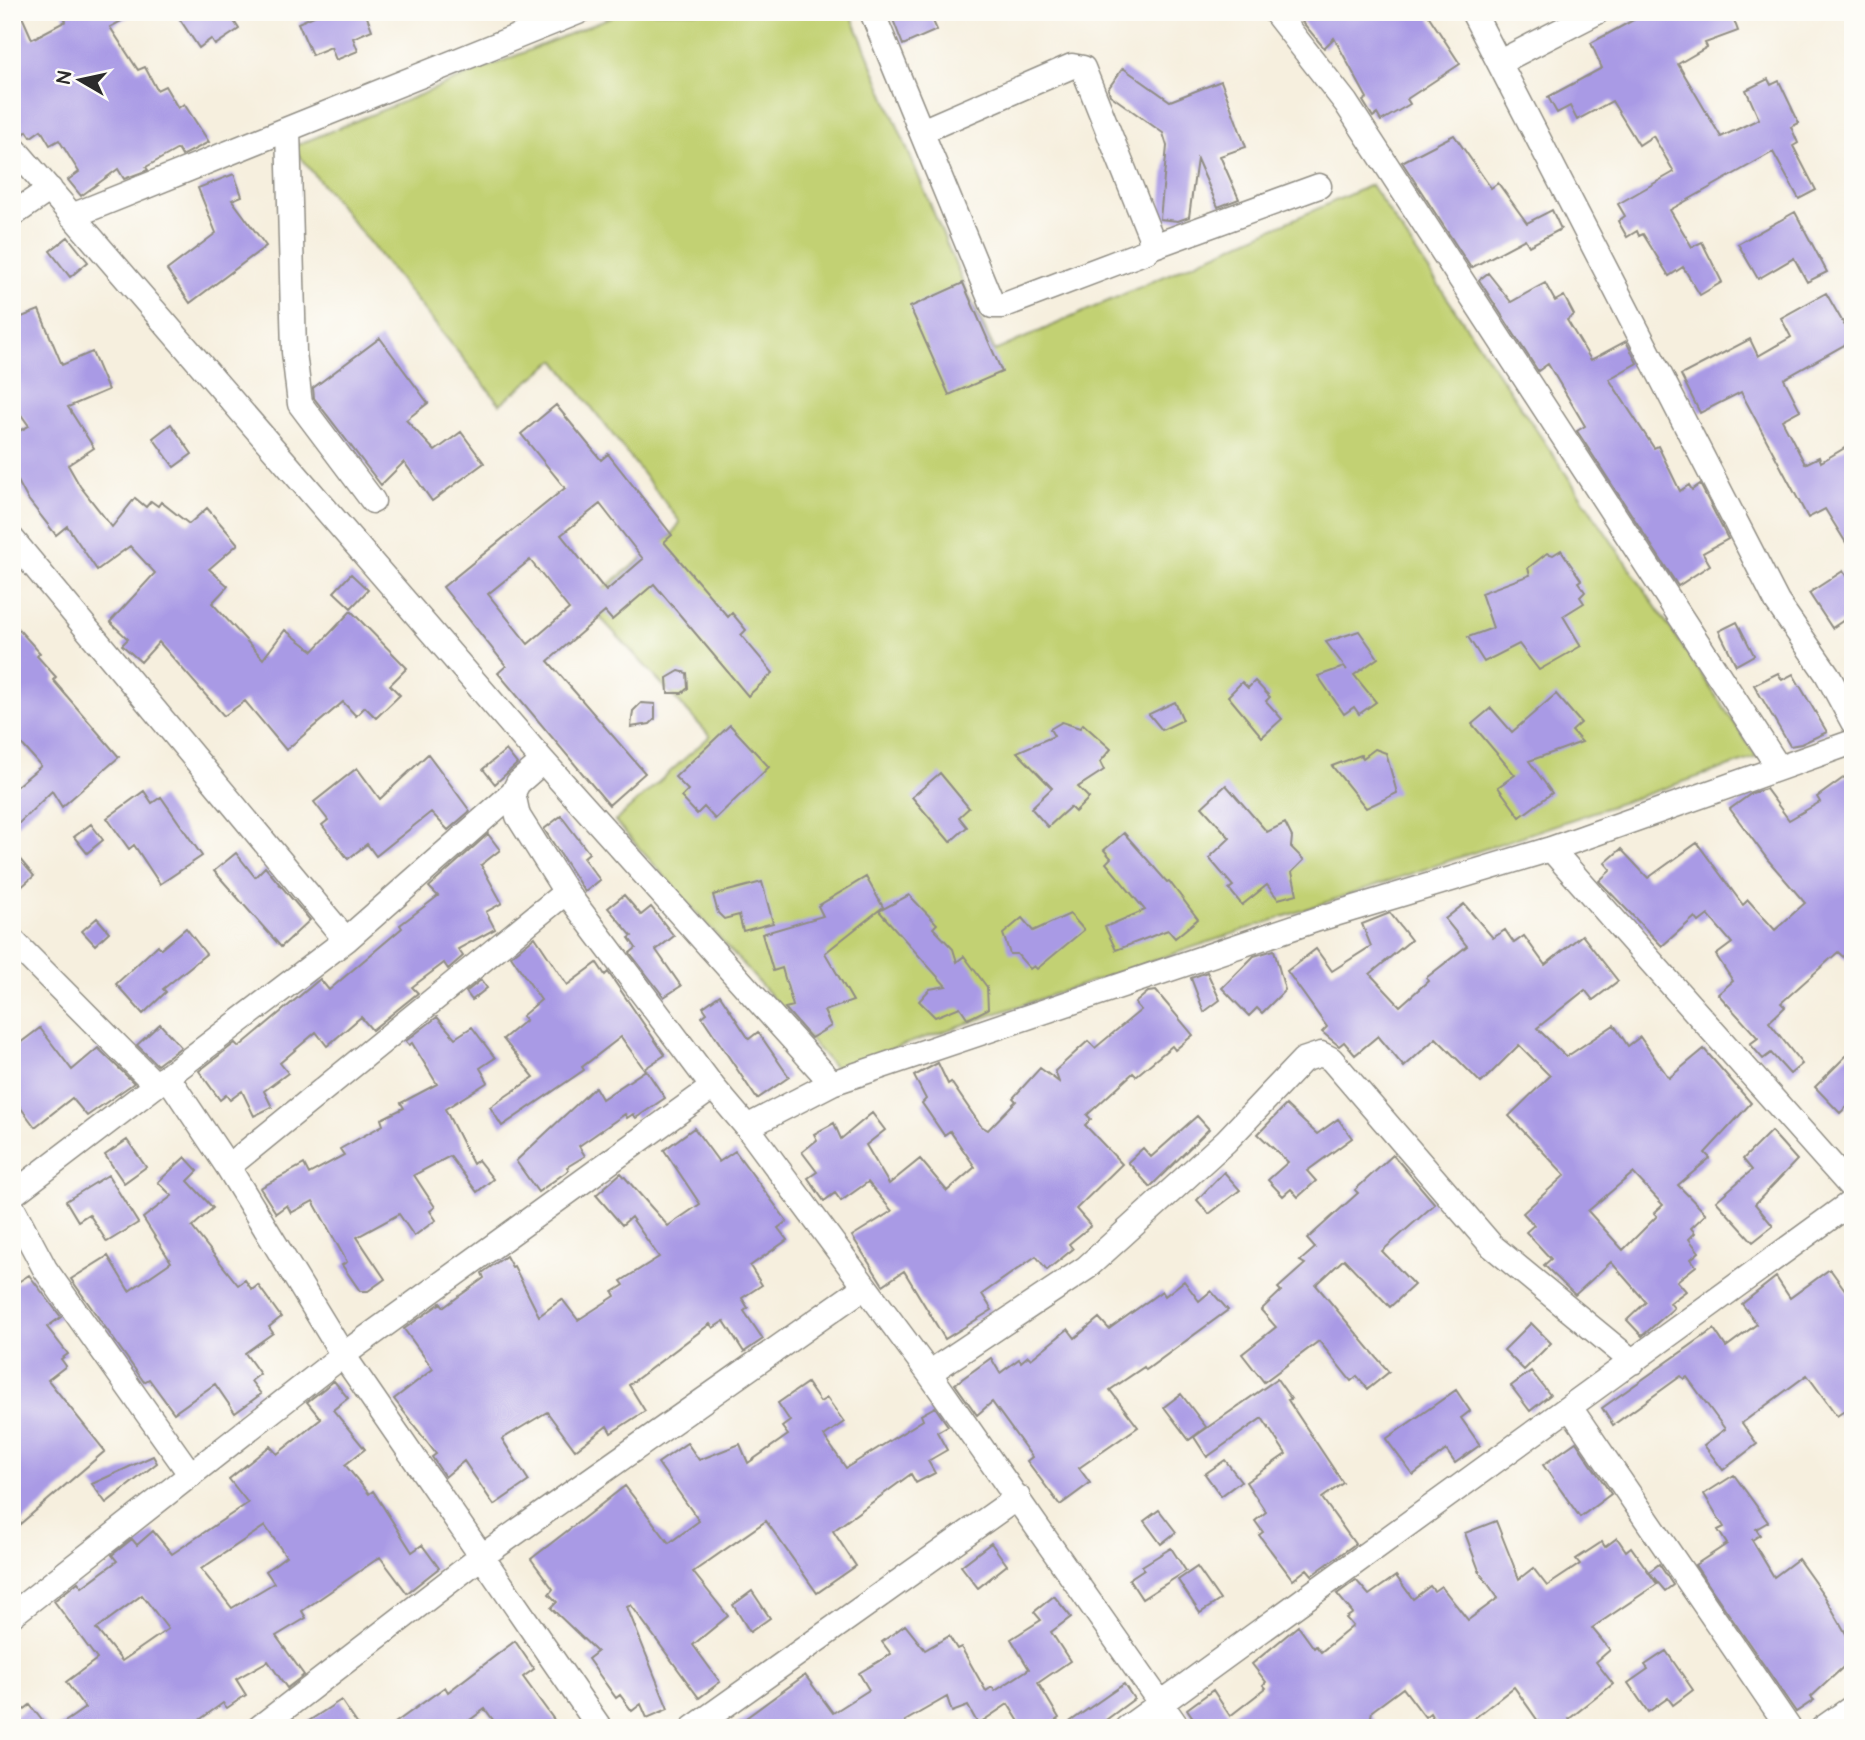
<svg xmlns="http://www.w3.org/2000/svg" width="1865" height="1740" viewBox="0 0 1865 1740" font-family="'Architects Daughter',sans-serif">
<rect width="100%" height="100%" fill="#fdfcf7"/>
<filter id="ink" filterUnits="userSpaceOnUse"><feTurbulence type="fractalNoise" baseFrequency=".0143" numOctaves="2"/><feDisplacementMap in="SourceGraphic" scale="14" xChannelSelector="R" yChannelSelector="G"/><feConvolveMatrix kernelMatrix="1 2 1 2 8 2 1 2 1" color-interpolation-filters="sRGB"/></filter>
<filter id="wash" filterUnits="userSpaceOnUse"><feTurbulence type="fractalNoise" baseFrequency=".00686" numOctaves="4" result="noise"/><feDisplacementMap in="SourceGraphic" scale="28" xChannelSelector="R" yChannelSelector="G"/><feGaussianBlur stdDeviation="1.57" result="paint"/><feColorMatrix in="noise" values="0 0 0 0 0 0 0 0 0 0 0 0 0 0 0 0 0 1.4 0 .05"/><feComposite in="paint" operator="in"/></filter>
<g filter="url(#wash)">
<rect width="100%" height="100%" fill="#f6efde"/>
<path fill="#c2d173" stroke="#767e4f" stroke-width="2" d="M623,12H850L963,283L995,351L1371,185L1757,757L835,1068L615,821L710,736L586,602L672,535L680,522L555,360L500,404L292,147Z"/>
<g id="blocks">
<path fill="#a99ae5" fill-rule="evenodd" d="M12,12H20L32,39L66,21L62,12H138L110,27L138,70L145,67L157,90L165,86L178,108L184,104L209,142L182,156L178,149L146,167L148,170L124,179L118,169L81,196L68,180L79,172L59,140L50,145L41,130L31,137L27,131L24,134L12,117Z
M175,12H228L239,29L215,45L211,39L199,48Z
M323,12H365L372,30L353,38L358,51L336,60L331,47L312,55L298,23Z
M890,12H929L937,30L903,45Z
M1294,12H1426L1460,64L1407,99L1410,104L1381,121L1377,114L1373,117L1363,101L1367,98L1334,38L1324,48Z
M1648,12H1731L1738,31L1705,43L1707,47L1678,64L1721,137L1759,119L1746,90L1768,79L1771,85L1779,81L1799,123L1791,127L1798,143L1793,146L1816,190L1799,199L1773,152L1670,210L1692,247L1702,242L1722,282L1700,295L1683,267L1669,276L1643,234L1639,236L1637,231L1627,237L1618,221L1625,216L1618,204L1674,172L1653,136L1639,145L1612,101L1577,120L1570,106L1557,113L1548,97L1602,68L1591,43Z
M1123,68L1170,101L1221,81L1246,147L1220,156L1239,199L1218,207L1197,159L1189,217L1178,221L1160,219L1167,146L1163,133L1110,95L1108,89Z
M1454,135L1491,188L1498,183L1527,223L1552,210L1561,229L1529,246L1525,239L1471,268L1402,162Z
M234,174L242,196L232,200L266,246L190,303L167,270L216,233L198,188Z
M1795,212L1827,272L1807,282L1794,258L1758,279L1738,244Z
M68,237L88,262L70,277L50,251Z
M1488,273L1511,302L1545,283L1555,301L1564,296L1574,315L1567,320L1591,360L1626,341L1637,363L1609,379L1654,448L1658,446L1680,491L1689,485L1692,490L1700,484L1728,539L1703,553L1710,565L1678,586L1577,431L1585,426L1548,364L1538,371L1479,280Z
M963,283L1002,372L949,395L910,307Z
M1826,293L1853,340L1784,379L1800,410L1782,420L1805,464L1819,457L1821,462L1853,443V554L1825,509L1808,518L1741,392L1700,413L1681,375L1750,339L1758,356L1791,337L1781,318Z
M39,310L62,365L92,352L108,390L68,407L94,448L68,465L80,486L112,527L135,498L146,507L151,501L158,506L161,502L189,524L207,508L238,544L209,569L228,586L212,603L263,659L285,630L313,651L351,611L407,668L390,685L400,695L376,718L365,707L356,716L343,702L286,750L245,701L224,716L159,642L141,662L122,645L128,639L110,622L155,573L130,546L97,570L67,526L56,535L27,498L12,470V435L29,426L12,402V321Z
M380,338L428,403L406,420L435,451L461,432L484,463L432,501L404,462L381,485L314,398L313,388Z
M556,405L601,460L608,454L672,535L664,542L728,617L732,613L746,630L741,635L773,673L748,696L654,584L612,620L605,612L548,661L645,773L609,805L498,673L506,666L443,587L565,488L521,434ZM600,504L643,559L606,591L561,535ZM530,560L569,609L528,644L488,594Z
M171,424L192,454L174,467L153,438Z
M1561,550L1581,580L1578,582L1585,592L1580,597L1584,603L1563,616L1581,646L1539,670L1519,644L1484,662L1468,637L1493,628L1481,593L1530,575L1528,568L1547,553L1553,555Z
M1843,571L1853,587V614L1832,628L1809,593Z
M351,574L368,590L351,608L334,592Z
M12,622L40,653L37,656L56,677L53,680L119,757L62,807L52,791L12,830V790L41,766L12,733Z
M1737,622L1754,655L1736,665L1719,631Z
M1359,631L1378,658L1354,675L1376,702L1359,714L1354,707L1344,714L1318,676L1344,667L1347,670L1326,642Z
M679,671L687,673L688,688L682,693H668L667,678Z
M1778,673L1782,680L1793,674L1827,732L1801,744L1790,746L1754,685Z
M1255,681L1270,697L1266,701L1282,719L1262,737L1228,696L1242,682L1248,688Z
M1556,694L1581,723L1572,731L1582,742L1529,761L1552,793L1520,817L1498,787L1515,775L1472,724L1491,708L1512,732Z
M1175,702L1183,720L1162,730L1149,714Z
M641,703L655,704V719L650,724L631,727L633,711Z
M1062,722L1080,728L1083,724L1111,749L1100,762L1104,770L1078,787L1089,798L1075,812L1070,807L1048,827L1031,808L1052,788L1017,752L1054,736L1050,729Z
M730,725L769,767L715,819L704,807L697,814L681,797L688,790L675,777Z
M1375,749L1386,753L1397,793L1366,808L1332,766L1361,755L1363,758Z
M506,750L517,764L495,784L483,769Z
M428,754L470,811L448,830L431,812L376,856L367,844L348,859L322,825L328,820L314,802L357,768L380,799Z
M1853,771V966L1838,952L1781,1003L1785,1007L1769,1022L1802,1064L1790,1074L1771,1053L1763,1059L1750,1044L1758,1038L1718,994L1733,981L1716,955L1732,943L1708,915L1699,922L1695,917L1662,946L1599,881L1611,870L1605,863L1621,849L1648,878L1697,843L1743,905L1748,900L1775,930L1805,903L1768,860L1730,809L1752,793L1766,789L1789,820L1820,802L1817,797Z
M940,773L969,808L959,817L967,827L950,842L912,797Z
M1226,785L1267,832L1285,823L1292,837L1291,847L1304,860L1292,872L1297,894L1278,899L1267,885L1242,905L1229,889L1233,886L1209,858L1230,838L1202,807Z
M144,791L152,803L161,797L202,856L160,884L134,845L129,849L107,818Z
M561,816L589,853L583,858L600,880L585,892L544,829Z
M91,824L103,840L87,853L74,837Z
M1124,833L1167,882L1169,881L1198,919L1175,938L1168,930L1116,950L1105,927L1145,910L1106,863L1111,858L1104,850Z
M488,834L500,850L481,865L502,903L486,912L495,929L458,949L463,956L448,969L444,963L412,987L418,993L372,1030L361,1017L327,1046L316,1032L280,1063L288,1073L264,1091L272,1107L254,1116L242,1091L230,1100L226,1095L220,1100L199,1071L235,1043L239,1047L320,979L329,990L402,928L400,925L438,896L429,887Z
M12,850L34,876L12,895Z
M236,853L255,877L265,867L310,920L281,947L214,871Z
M866,877L883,907L825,953L853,1001L824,1011L831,1026L811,1038L785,1008L793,1006L782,968L773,971L762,934L823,916L818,906Z
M762,882L773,923L743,931L739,915L724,919L718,913L713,895Z
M624,895L641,915L651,907L674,936L656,950L681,986L664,997L630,953L636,948L629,938L632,936L608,908Z
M909,895L937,924L933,928L953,949L957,962L964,956L987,987L988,1009L968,1019L960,1007L935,1017L919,1001L930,989L946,986L879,911Z
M1464,904L1493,938L1505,930L1514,943L1524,936L1545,965L1582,935L1618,981L1593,1000L1585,990L1537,1028L1566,1057L1614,1025L1628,1046L1640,1037L1669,1078L1704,1049L1751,1103L1705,1153L1710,1158L1678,1185L1706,1214L1691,1228L1695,1233L1689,1239L1699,1252L1691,1259L1696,1266L1677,1281L1686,1291L1670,1303L1674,1308L1642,1336L1627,1320L1646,1302L1611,1262L1575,1295L1544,1265L1551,1259L1526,1232L1534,1225L1523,1213L1565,1175L1509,1116L1550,1076L1519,1045L1481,1083L1436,1038L1404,1067L1378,1036L1355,1055L1344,1042L1339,1046L1322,1032L1327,1027L1287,971L1316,949L1332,971L1371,946L1362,924L1390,913L1411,940L1370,974L1400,1006L1428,981L1426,978L1467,946L1445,919ZM1633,1173L1663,1205L1654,1213L1657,1216L1623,1250L1588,1211Z
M1070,914L1084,930L1037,969L1034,966L1030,969L1017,954H1010L1003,934L1022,918L1033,931Z
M97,918L109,932L95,945L82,931Z
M186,928L206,954L163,989L166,992L143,1014L116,984L158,945L161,949Z
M535,937L567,985L597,963L605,975L608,972L665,1055L644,1069L621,1037L582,1067L584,1070L502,1126L490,1107L534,1077L503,1039L526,1020L522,1016L541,1000L511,956Z
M1274,950L1285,990L1262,1013L1257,1008L1249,1016L1222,988L1254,956Z
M1207,972L1220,1000L1204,1012L1191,978Z
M481,980L487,988L472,1000L466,992Z
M1156,991L1193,1035L1175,1050L1172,1046L1136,1076L1133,1073L1087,1115L1091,1119L1085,1125L1122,1164L1076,1209L1091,1226L1069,1244L1073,1249L1047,1270L1036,1256L982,1294L992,1310L945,1339L904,1271L883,1285L852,1236L892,1211L868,1182L841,1201L835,1193L824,1201L808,1178L817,1172L802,1152L817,1140L814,1134L834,1123L841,1139L872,1113L885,1130L866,1145L889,1184L920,1159L947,1191L975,1167L950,1131L944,1135L922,1103L926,1099L914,1076L938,1063L948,1084L951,1082L981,1126L988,1130L1016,1101L1013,1098L1040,1068L1059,1082L1055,1071L1088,1041L1095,1048L1141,1010L1135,1003L1148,992Z
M720,995L749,1039L758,1032L789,1077L757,1099L702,1017L707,1013L703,1007Z
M437,1017L455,1038L472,1027L495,1058L480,1068L488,1082L445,1109L473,1164L478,1160L493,1179L477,1192L450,1156L414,1175L435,1207L430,1211L436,1220L414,1236L399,1214L357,1237L385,1279L368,1291H360L342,1265L347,1262L313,1201L291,1213L287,1205L276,1213L260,1188L304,1164L309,1174L344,1155L340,1149L383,1125L381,1119L404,1108L401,1103L437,1084L412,1043L409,1045L406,1041Z
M160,1024L181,1047L157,1065L137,1045Z
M40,1028L72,1070L98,1048L134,1083L87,1116L72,1098L35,1127L12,1096V1049Z
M1853,1049V1101L1840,1113L1815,1087Z
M646,1070L665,1098L636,1118L633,1114L627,1118L625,1114L579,1146L585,1156L567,1167L569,1170L538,1192L516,1161L595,1087L602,1099Z
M1286,1105L1317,1134L1338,1119L1352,1138L1307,1171L1316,1181L1298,1197L1291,1189L1283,1196L1268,1180L1288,1162L1258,1134Z
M1197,1116L1209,1129L1150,1187L1128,1162L1143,1148L1151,1157Z
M694,1128L719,1162L735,1151L787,1221L778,1228L787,1240L750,1266L762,1285L742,1298L748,1308L744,1311L763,1339L744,1352L724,1321L713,1328L710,1324L629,1385L645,1411L611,1433L607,1426L575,1450L547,1412L502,1439L529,1481L494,1505L464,1461L445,1477L432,1457L436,1454L394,1399L433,1369L404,1329L441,1303L444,1307L484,1278L482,1273L506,1256L512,1267L514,1266L539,1316L562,1299L578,1320L615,1296L613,1292L624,1285L621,1281L659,1257L631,1217L622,1225L596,1195L621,1173L668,1226L700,1204L664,1150Z
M1771,1131L1797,1160L1755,1204L1773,1226L1753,1242L1716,1201L1752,1170L1743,1159Z
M127,1140L146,1167L124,1183L105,1155Z
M1393,1155L1435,1204L1382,1251L1414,1285L1390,1307L1344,1259L1316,1285L1389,1372L1368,1389L1357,1376L1351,1381L1319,1341L1264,1382L1242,1354L1276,1327L1261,1310L1281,1291L1278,1288L1305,1264L1300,1261L1315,1248L1307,1239L1358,1193L1355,1190Z
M185,1157L198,1171L188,1181L213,1208L192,1227L238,1285L245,1280L252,1290L258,1285L281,1317L269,1327L273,1333L245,1353L260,1374L251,1381L261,1394L235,1413L215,1384L174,1413L149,1379L144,1382L71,1279L108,1256L129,1291L171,1262L143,1218L172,1196L158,1182Z
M1224,1172L1240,1190L1209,1214L1197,1200Z
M108,1175L138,1223L107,1242L89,1214L78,1221L66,1201Z
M1830,1269L1853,1301V1405L1837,1416L1807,1375L1742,1423L1757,1444L1723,1470L1704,1445L1725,1429L1687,1377L1684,1379L1681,1376L1613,1425L1602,1408L1714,1329L1726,1347L1757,1324L1742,1304L1776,1277L1790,1298Z
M29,1275L61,1317L47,1327L68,1354L61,1359L66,1366L48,1380L105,1451L12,1531V1286Z
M1184,1281L1199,1301L1211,1291L1228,1310L1146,1370L1144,1367L1110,1390L1138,1427L1079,1468L1090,1483L1060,1505L1027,1461L1032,1457L992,1402L977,1415L955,1384L991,1358L1000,1373L1019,1359L1021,1362L1028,1356L1031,1359L1068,1329L1075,1338L1099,1318L1109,1329L1162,1291L1165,1296Z
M1531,1323L1551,1343L1524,1370L1504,1350Z
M1531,1371L1550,1395L1530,1411L1511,1386Z
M1277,1379L1291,1399L1288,1400L1343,1483L1322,1498L1355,1544L1312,1575L1307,1569L1293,1580L1259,1535L1263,1532L1255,1521L1266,1512L1246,1482L1286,1454L1262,1418L1207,1457L1194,1437Z
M334,1381L348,1398L333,1410L365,1449L345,1465L369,1494L373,1491L412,1552L422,1545L439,1568L407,1593L380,1557L302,1611L306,1618L276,1636L304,1675L287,1688L268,1661L236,1679L246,1695L227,1708L223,1703L188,1728H56L85,1708L66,1682L97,1659L54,1601L78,1582L82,1587L117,1561L112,1555L132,1539L137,1545L153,1531L172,1554L248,1503L229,1479L270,1446L277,1454L321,1419L307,1402ZM265,1526L286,1556L266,1571L274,1583L232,1608L201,1569ZM142,1595L168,1629L122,1661L96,1629Z
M807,1383L820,1402L827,1398L844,1422L824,1436L846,1468L923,1420L921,1415L935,1407L948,1426L937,1432L947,1450L928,1461L935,1473L916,1483L911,1474L833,1531L856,1566L817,1593L766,1521L693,1572L728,1616L693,1645L720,1682L699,1698L631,1605L627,1607L668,1709L647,1718L641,1704L632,1711L620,1695L616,1698L588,1659L597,1652L551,1608L557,1602L549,1594L553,1589L531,1559L625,1486L669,1543L699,1521L658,1463L687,1443L699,1460L740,1444L748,1463L788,1435L782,1427L790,1421L778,1403Z
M1456,1390L1470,1411L1461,1418L1480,1445L1455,1463L1446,1450L1413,1475L1386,1439Z
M1181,1394L1206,1427L1189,1440L1164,1407Z
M1576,1442L1611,1494L1580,1517L1543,1465Z
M153,1456L157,1463L106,1503L92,1484Z
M1225,1460L1241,1481L1221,1496L1205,1474Z
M1734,1475L1768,1522L1756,1529L1760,1535L1752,1540L1774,1577L1798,1559L1825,1597L1853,1646V1658L1811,1697L1814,1700L1796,1712L1695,1565L1727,1544L1718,1530L1724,1527L1704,1494Z
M1159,1510L1176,1532L1161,1544L1144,1521Z
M1496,1521L1519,1579L1533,1568L1547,1586L1580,1564L1576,1559L1602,1542L1605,1547L1617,1538L1626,1551L1631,1547L1657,1584L1592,1628L1610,1650L1596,1662L1613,1684L1569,1719L1575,1728H1543L1514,1687L1462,1728H1439L1430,1713L1425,1717L1403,1688L1372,1711L1371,1716L1380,1728H1200L1187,1709L1213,1690L1230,1716L1266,1688L1263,1685L1266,1682L1252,1664L1298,1626L1314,1648L1316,1646L1321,1652L1353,1626L1346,1618L1353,1613L1337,1594L1356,1580L1369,1595L1396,1576L1413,1599L1430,1586L1434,1591L1441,1586L1468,1620L1498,1598L1480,1573L1465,1533Z
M991,1543L1007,1565L978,1588L961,1566Z
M1171,1548L1186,1571L1142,1599L1129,1579L1144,1569L1142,1566Z
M1659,1564L1673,1585L1665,1591L1649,1572Z
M1197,1567L1220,1600L1200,1613L1178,1580Z
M752,1591L770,1618L750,1632L733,1605Z
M1054,1596L1071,1617L1051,1632L1070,1661L1038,1683L1059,1718L1045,1728H1023L1008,1704L978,1724L968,1706L952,1712L947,1697L905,1721L910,1728H732L805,1675L833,1713L869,1690L859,1673L891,1654L882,1642L905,1625L925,1650L949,1636L957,1649L961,1647L986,1691L992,1687L995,1691L1029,1669L1011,1639L1041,1620L1034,1612Z
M515,1641L534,1669L523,1677L560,1728H499L485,1709L459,1728H388L445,1687L448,1692Z
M1666,1651L1693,1690L1673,1705L1668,1698L1648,1712L1628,1683L1648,1669L1645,1665Z
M1124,1684L1134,1699L1106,1720L1112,1728H1061Z
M341,1700L360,1728H298Z
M30,1705L48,1728H12V1719Z"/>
</g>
</g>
<g filter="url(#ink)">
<use href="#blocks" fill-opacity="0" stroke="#908d84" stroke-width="2"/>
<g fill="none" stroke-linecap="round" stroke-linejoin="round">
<g stroke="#908d84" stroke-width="27">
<path id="minor" d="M872,12L993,306H1002L1147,251L1151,247L1150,235L1083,68L1072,66L922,131
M1275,12L1346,103L1779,768
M1473,12L1777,602L1827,674L1853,722
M1500,62L1597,12
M288,129L294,352L300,404L373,501
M12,146L543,761L518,783L513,793L346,940L12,1195
M12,215L50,189
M72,216L578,12
M1151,247L1319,186
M12,539L346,940
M543,761L832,1083
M513,793L518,816L566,892L713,1087L747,1127L929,1373L1178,1728
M1551,849L1853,1189
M12,940L156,1085
M167,1076L228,1167L343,1355L600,1728
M747,1127L832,1083L1318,919L1551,849L1853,742
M228,1167L566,892
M12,1207L45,1269L191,1475
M929,1373L1086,1268L1226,1141L1303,1060L1321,1054L1331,1059L1492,1246L1633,1362
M1571,1409L1789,1728
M12,1615L343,1355L713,1087
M259,1728L481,1557L863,1288
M693,1728L1018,1497
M1127,1728L1853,1201
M1823,1728L1853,1707"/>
</g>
<use href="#minor" stroke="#fff" stroke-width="24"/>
</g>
</g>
<rect width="1865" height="1740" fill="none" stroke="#fdfcf7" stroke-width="42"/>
<g transform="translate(80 80) rotate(279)" stroke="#fdfcf7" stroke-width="5" paint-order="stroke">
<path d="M0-5L12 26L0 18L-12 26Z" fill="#2b2b2b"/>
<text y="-10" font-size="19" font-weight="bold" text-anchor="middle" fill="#2b2b2b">N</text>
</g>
</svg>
